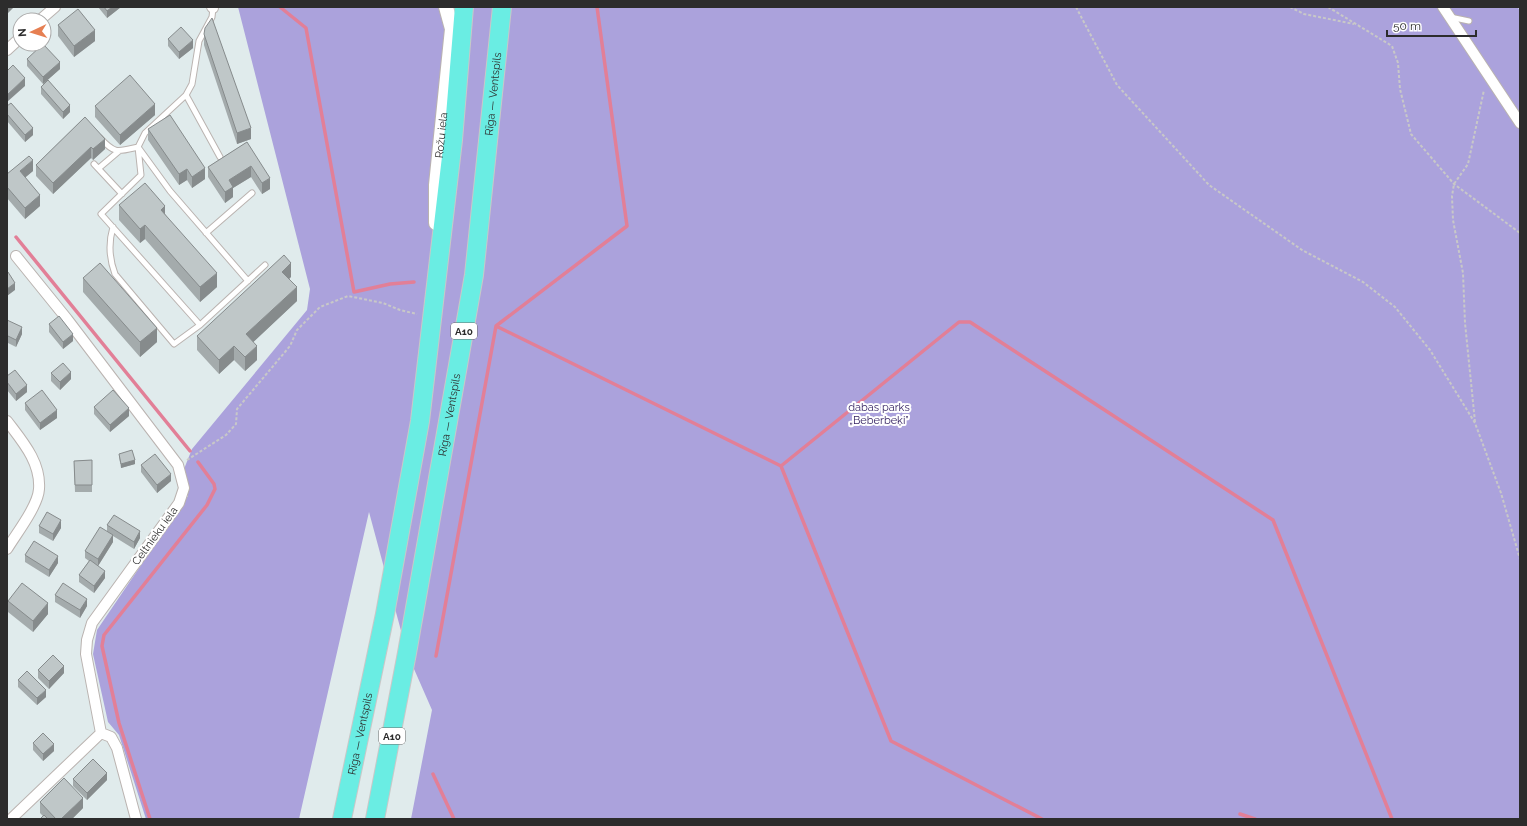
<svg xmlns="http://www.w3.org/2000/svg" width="1527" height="826" viewBox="0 0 1527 826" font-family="Raleway,sans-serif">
<rect width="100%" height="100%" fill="#e0ebec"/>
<path fill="#aba2dc" d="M238,7H1517L1520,10V819H411L432,710L407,653L369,512L299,819H146L119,735L108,722L93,654L97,630L188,496L184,469L192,449L307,310L310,289Z"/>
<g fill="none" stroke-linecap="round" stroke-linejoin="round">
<path stroke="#e27f97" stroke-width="3.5" d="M280,7L306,28L354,292L390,284L414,282
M16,237L190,451
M496,326L781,466L891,741L1042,819
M781,466L959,322H970L1273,520L1392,819
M436,656L496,326L627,226L597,7
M433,774L454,819
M1240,814L1255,819
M150,819L119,723L102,646L104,635L207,505L215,489L214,484L198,462"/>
<g stroke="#bab3b0" stroke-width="7">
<path id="lane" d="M213,8L212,17L199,41L192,84L186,95L145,133L138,147L141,175L101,214L200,325L265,265
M1450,17L1469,21
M186,95L220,157
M100,138C115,154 117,152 138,147L170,191L248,281
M94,164L122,194
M99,168L119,151
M113,227C108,244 109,258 115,274L174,344L200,325
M206,233L252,193"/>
</g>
<g stroke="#bab3b0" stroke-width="12">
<path id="street" d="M212,7L213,8
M1443,7L1520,123
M40,20L55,7
M7,50L20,38
M7,421C22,441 41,462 39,489C38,506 16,534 7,549
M101,733L111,737L117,748L136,819
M11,819L101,733L86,654L87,640L92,623L179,503L184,488L178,465L67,319L16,256"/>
</g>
<g stroke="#bab3b0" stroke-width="16">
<g id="secondary">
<path id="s1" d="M436,223V185L452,29L446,7"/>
</g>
</g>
<g stroke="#c8c8c8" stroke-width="20">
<g id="highway">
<path id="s2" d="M342,819L385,614L420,421L453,140L464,7"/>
<path id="s3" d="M375,819L407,653L474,275L502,7"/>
</g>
</g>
<path stroke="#c8c8c8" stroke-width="2" stroke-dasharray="3 2" stroke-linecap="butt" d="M1076,7L1117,85L1209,185L1302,250L1363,282L1395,307L1430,350L1475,423L1501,493L1520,559
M1290,7L1304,14L1354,24
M1328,7L1392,46L1398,63L1400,89L1411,134L1454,184L1520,233
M1475,422L1465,323L1463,273L1453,220L1452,196L1454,184L1468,164L1484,90
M187,460L226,435L236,424L237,409L290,346L297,330L320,307L348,296L383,303L400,310L417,314"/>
<use href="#lane" stroke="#fff" stroke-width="5"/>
<use href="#street" stroke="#fff" stroke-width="10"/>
<use href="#secondary" stroke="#fff" stroke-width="14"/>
<use href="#highway" stroke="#6aede3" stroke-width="18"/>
</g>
<path fill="#a4abac" d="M98,7H121L107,18Z
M58,25L95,41L74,57L58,36Z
M204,34L251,139L237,144L204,45Z
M168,39L193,48L179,59L168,46Z
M27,59L60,69L43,84L27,66Z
M41,87L70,112L63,119L41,94Z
M7,106L33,135L25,142L7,121Z
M95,106L155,115L120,145L95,117Z
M85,117L105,149L93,160L91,158L53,194L36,176V165Z
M148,129L205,179L192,188L187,180L179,185L148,140Z
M247,142L270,189L262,194L251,177L233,188V197L225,203L208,177V167Z
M33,171L25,177L40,206L25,219L7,198V174Z
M119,205L165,214L217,287L200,302L145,239L140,243L119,220Z
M291,277L289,279L297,301L253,342L257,360L245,371L234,360L219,374L197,350V336Z
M83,278L157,342L140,357L83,292Z
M7,320L22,334L16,347L8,343L7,345Z
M49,324L73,341L63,349L49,332Z
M51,373L71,379L60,390L51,381Z
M7,376L27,392L16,401L7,390Z
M25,403L57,418L40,430L25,410Z
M94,407L129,416L110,432L94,414Z
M119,454L135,464L121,468L119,457Z
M92,460V492H75L74,461Z
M141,465L171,481L157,493L141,472Z
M107,525L140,538L134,549L113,536V542L98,566L105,578L94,593L79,582V575L89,561L85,558V551L107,531Z
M39,526L61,528L53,541L39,533Z
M25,555L58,563L49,577L25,562Z
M55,595L87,606L80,618L55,602Z
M8,601L48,614L33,632L8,612Z
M38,670L64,673L49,689L38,678Z
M18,680L46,697L37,705L18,687Z
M33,743L54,751L43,761L33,750Z
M73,779L107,780L87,800L73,786Z
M40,802L83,808L72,819H40L43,816L40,813Z"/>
<path fill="#868b8c" d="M7,7H14L7,14Z
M112,7H121L107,18V11Z
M95,30V41L74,57V46Z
M193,40V48L179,59V52Z
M60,62V69L43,84V77Z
M25,78V86L7,102V95Z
M155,104V115L120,145V135Z
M70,105V112L63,119V112Z
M33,128V135L25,142V135Z
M251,128V139L237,144V133Z
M105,139V149L93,160V149Z
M91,147V158L53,194V183Z
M33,160V171L20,182V171Z
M251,166V177L233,188V197L225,203V192L229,180Z
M205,168V179L192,188V177Z
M187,169V180L179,185V174Z
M270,178V189L262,194V183Z
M40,195V206L25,219V208Z
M165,206V220L161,210Z
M145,225V239L140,243V229Z
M291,263V277L282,286V272Z
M217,273V287L200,302V287Z
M15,283V290L7,296V289Z
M297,287V301L246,349V334Z
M22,327V334L16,347V340Z
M157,328V342L140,357V342Z
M73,334V341L63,349V342Z
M8,336V343L7,345V338Z
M234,346V360L219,374V360Z
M257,346V360L245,371V357Z
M71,372V379L60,390V382Z
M27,385V392L16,401V394Z
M129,408V416L110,432V425Z
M57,410V418L40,430V423Z
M135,460V464L121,468V464Z
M171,474V481L157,493V485Z
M61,520V528L53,541V534Z
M140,531V538L134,549V542Z
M113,535V542L98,566V559Z
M58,556V563L49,577V570Z
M105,571V578L94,593V586Z
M87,599V606L80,618V610Z
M48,603V614L33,632V621Z
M64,666V673L49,689V681Z
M46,690V697L37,705V698Z
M54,744V751L43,761V754Z
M107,773V780L87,800V793Z
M83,798V808L72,819H61Z"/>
<path fill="#bfc7c8" stroke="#868b8c" d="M104,7H112L107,11Z
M78,9L95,30L74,46L58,25Z
M212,18L251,128L237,133L204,34L205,28Z
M181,27L193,40L179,52L168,39Z
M43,44L60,62L43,77L27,59Z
M13,65L25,78L7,95V71Z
M130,75L155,104L120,135L95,106Z
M48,80L70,105L63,112L41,87Z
M11,103L33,128L25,135L7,114V106Z
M170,115L205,168L192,177L187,169L179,174L148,129Z
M85,117L105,139L93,149L91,147L53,183L36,165Z
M247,142L270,178L262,183L251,166L229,180L233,187L225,192L208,167Z
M29,156L33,160L20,171L40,195L25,208L7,187V174Z
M145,183L165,206L161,210L217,273L200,287L145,225L140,229L119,205Z
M284,255L291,263L282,272L297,287L246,334L257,346L245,357L234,346L219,360L197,336Z
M100,263L157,328L140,342L83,278Z
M7,272H8L15,283L7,289Z
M59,316L73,334L63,342L49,324Z
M7,320L22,327L16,340L8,336L7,338Z
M63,363L71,372L60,382L51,373Z
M15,370L27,385L16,394L7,382V376Z
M42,390L57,410L40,423L25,403Z
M113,390L129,408L110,425L94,407Z
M132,450L135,460L121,464L119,454Z
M155,454L171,474L157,485L141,465Z
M92,460V485H75L74,461Z
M47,512L61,520L53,534L39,526Z
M114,515L140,531L134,542L107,525Z
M100,527L113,535L98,559L85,551Z
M34,541L58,556L49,570L25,555Z
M90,560L105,571L94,586L79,575Z
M22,583L48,603L33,621L8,601Z
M63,583L87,599L80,610L55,595Z
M53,655L64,666L49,681L38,670Z
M27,671L46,690L37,698L18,680Z
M43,733L54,744L43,754L33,743Z
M93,759L107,773L87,793L73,779Z
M64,778L83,798L61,819H56L40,802Z
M44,815L48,819H40Z"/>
<g text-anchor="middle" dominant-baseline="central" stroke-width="4" stroke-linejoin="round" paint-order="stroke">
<g fill="#fff" stroke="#6b6b6b" stroke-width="1">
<rect x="451" y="323" width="26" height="16" rx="3"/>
<rect x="379" y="728" width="26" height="16" rx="3"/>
</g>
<g font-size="10" font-weight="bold" fill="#2c2c2c">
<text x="464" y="331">A10</text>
<text x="392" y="736">A10</text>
</g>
<g font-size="11" fill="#2c2c2c" stroke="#fff">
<text stroke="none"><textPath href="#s3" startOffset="735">Rīga — Ventspils</textPath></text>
<text stroke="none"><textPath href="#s1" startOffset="88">Rožu iela</textPath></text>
<text stroke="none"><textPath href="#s3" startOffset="411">Rīga — Ventspils</textPath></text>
<text transform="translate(155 536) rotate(-54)">Celtnieku iela</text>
<text stroke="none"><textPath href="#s2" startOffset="87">Rīga — Ventspils</textPath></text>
</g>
<g font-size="11" fill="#352362" stroke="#fff">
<text x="879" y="407">dabas parks<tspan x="879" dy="13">„Beberbeķi”</tspan></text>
</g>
</g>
<rect width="1527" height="826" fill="none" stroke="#2c2c2c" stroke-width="16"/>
<g transform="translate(32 32) rotate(266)"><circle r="19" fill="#ffffff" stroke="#ababab"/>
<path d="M0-3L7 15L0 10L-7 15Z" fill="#e67f52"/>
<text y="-6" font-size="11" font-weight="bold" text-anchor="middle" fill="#2c2c2c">N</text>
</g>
<path d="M1387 30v6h89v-6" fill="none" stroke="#2c2c2c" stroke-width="2"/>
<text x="1393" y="30" font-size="12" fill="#2c2c2c" stroke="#ffffff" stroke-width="3" paint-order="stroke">50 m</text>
</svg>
